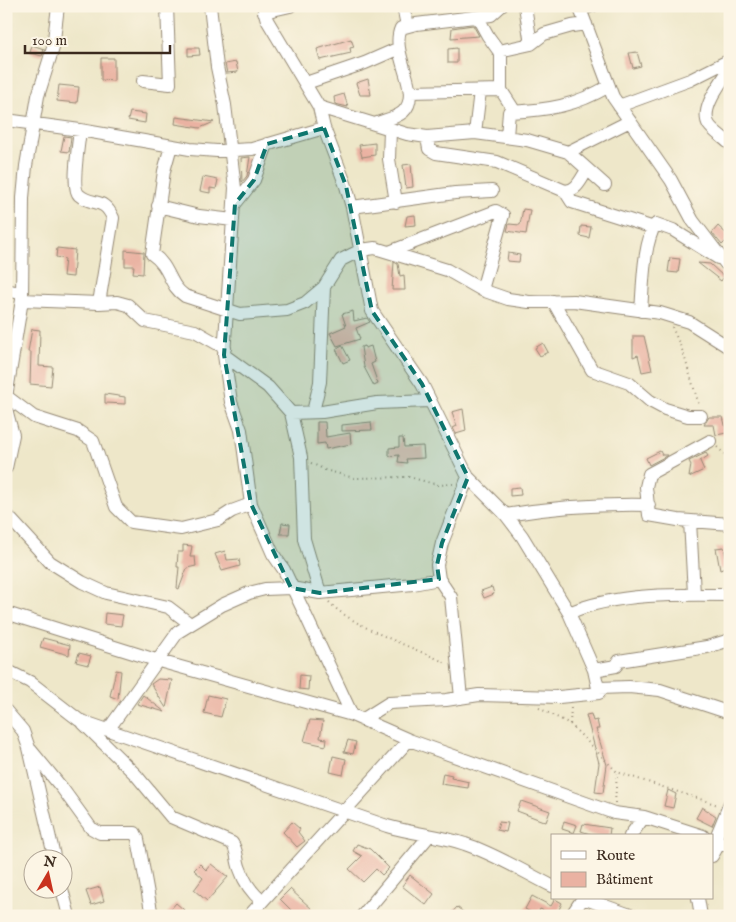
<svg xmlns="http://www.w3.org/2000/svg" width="736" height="922" viewBox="0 0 736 922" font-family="'IM FELL English',serif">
<rect width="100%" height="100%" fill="#fcf5e5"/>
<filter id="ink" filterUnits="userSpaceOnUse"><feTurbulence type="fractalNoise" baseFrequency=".02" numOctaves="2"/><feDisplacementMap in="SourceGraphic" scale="10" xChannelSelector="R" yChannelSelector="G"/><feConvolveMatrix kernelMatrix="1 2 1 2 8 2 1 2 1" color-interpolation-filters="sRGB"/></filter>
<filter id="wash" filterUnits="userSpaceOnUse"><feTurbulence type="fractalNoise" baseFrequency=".0096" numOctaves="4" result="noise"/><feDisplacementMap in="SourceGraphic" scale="20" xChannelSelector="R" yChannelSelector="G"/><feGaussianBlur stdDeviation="1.12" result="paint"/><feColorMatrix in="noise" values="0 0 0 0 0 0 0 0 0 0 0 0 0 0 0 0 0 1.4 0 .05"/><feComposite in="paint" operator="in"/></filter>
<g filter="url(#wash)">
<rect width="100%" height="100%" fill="#eee7c9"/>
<g id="blocks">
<path fill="#eab2a2" d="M473,25L479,36L451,38L452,28Z
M351,39L354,47L350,48L351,53L320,60L317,49Z
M32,45L44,49L42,56L30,53Z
M188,48H199L200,55L188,56Z
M457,48V63H448V49Z
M637,52L641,66L633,68L629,53Z
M101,58H114V81L101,80Z
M236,62L238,72L227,73L225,64Z
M368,79L371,95H360L356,83Z
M59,85L79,87L77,103L57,101Z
M344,94L348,107L335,104L334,97Z
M130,112L146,114L145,123L128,120Z
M176,117L214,122L200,128L175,124Z
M64,136L71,137L69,152L61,151Z
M375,143V155L362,157L359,145Z
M250,157L247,176L242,182L241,158Z
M411,164L413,187L406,188L403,165Z
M203,177L218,180L216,189L210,188V193L200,191Z
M523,209L530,210L526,234L507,231L509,224L520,225Z
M415,215L416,225L405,226L407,216Z
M581,226L591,227L589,238L580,236Z
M718,226L730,237L722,245L712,233Z
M57,248L75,250L73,277L63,276L65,259L56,257Z
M125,250L144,252L143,274L133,273L134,266H125Z
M508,253L520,255L519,262L507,261Z
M670,258L680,259L678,273L668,272Z
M394,262L398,264L400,276L404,275L405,290H392Z
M698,263L710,264L724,277L721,281Z
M353,311L354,321L367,318L370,322L356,328L360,339L337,346L330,333L346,326L342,314Z
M32,329L40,330L39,366L53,367L51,386L30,384L31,352H28Z
M633,336H644L652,370L642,372L638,355L633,357Z
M543,343L548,352L540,356L535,348Z
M342,345L350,360L343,363L336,349Z
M365,346V348L371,346L375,362L371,364L378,384L374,386L364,367L361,347Z
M105,394L125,397V404L105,403Z
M463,409L466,431L456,434L453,428L457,426L452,412Z
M709,417H723L727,433L716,435L714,425H704Z
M317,422H325L326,437L350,433L351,444L326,449L325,443L317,444Z
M371,422L372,430L342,431V425Z
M399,438H403L404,447L423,446L424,458L406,459L407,463L398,462L399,455L389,456V448L399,447Z
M660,451L662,455H668L649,465L646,458Z
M706,453L708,456L700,461L704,470L689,477L691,465L689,461Z
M520,487L521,495L510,496V488Z
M282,523L290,524L289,534H280Z
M183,545L192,546L190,557H195L196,566L187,568L179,589L177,588L179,567H177L178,552H183Z
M724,547L728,567L720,570L716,548Z
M225,551L227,560L239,559L240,566L222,571L215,554Z
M492,587L494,594L484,598L481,591Z
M105,613L123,615L121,626L104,624Z
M43,638L70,645L69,655L40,647Z
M79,653L91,656L88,665L76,662Z
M116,670L121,671L118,699L110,696Z
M300,675L309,676L308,690L299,689Z
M158,679L172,680L166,708L151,684Z
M143,695L165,712L137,704Z
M208,695L226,699L221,717L204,713Z
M591,714L593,721L597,720L599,729H596L607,765L603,793L595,792L599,763L586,715Z
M310,720L323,721L320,738L327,739L326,746L304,741Z
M348,740L356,742L353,754L344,752Z
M333,756L346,759L343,775L330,772Z
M443,773L452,775L451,778L469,782L468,788L441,784Z
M668,790L676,794L673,808L664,806Z
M521,801L550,811L546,822L517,811Z
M702,807L716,816L712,826L696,818Z
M564,821L577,825L574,833L562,829Z
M292,822L300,829L298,832L305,841L297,847L283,832Z
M499,822L508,823L506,832L497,830Z
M583,824L610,828L609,836H596L581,831Z
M357,844L370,849L389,868L382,875L376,869L363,882L349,869L362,856L353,851Z
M200,864L206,870L211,864L228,877L207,901L194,890L203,878L194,870Z
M410,875L434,894L426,905L402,886Z
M100,887L104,901L91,905L86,891Z
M290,889L312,909L306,916H297L280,899Z
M532,896L551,906L555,899L562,903L556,916L540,909L537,916L525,909Z
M176,903L191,916H165Z
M457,907L468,916H449Z"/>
</g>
</g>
<g filter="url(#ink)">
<use href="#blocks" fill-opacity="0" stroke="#948874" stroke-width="1"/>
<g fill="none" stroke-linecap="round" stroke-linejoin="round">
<g stroke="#948874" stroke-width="14">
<path id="minor" d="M210,6L217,67L225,105L235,188L224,355L231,402L241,430L251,504L273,554L284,570L306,616L352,715
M263,6L267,20L319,107L407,134L427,137L475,133L527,140L568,152L605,185
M403,6L407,26
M525,6L531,44
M579,6L613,97L671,180L693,221L726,264
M580,9L592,6
M264,12L290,6
M478,18L488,36L501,54V90L512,107L509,112L507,136
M499,51L531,44L544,34L572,26L586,24
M730,68C722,82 699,109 709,125C714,132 724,138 730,144
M143,81L170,84L167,6
M306,83L365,63L397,49
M410,92L501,90
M619,106L690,80L730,60
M319,107L324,128L346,186L352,207L372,311L422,384L468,477L506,515L522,536L569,613L594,670L599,693L559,697L479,695L446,700L389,703L362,720
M509,112C549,110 575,106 609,86
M6,120L80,130L190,149L217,151L252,149L324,128
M377,123C385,120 396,118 403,112C424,93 389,54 401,28L416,24L491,15L501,6
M80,130C79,141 71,188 79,195C93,207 103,196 113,218L99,303
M390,130L389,159L396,202
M475,133L480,91
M427,137L429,149L436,153L497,162L565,191C577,191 581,179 587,170
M171,146L164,171L152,254C171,267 168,285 185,296L240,314L287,310L305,303L324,287L341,260L361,250L375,248L447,270L482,290L508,299L529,302L574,301L660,313L689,322L730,348
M568,152L630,121
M565,191L572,202L654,228
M235,204L254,180L267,144
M158,206L199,216L233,220
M352,207L455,193L492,191
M389,252L496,211L503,215L482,290
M6,290L20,293
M22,300L99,303L117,302L128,305L145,321L195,331L225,348
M553,301L592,370L629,383L650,401L665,409L688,416H701
M641,311C643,288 643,242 656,224L673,230L718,258
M224,355L268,387L291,413L301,457L304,539L320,593
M6,396L34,417L78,431L93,441L116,507L131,522L181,529L218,520L232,511L251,504
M6,397L22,300L23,198L26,166L38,96L53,48L58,6
M6,409L13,435L6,468
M313,412L320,382L324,287
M291,413L322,412L377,403L430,401
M710,441L649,474L646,487L649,515L678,520L730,524
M6,514L50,562L82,582L106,593L168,607L189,623
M506,515C554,507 600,504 649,505
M690,521L694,594
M6,613L159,661L352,715L409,740L614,813L644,817L703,836
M569,613C613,593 682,594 730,595
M6,670L30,682L79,720L387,826C413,834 440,835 465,844C495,854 524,872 552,886
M594,670L616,666L619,661L625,660L707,647L730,640
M599,688L629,687L660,690L730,713
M461,698L451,597L439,579L437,565L442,543L468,477
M6,711L23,731L29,748L55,860
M83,723L136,775L171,817L232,843C238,851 236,860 240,869C244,881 252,893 262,901
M108,730L178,632L222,605L249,593L265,589L291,588L320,593L413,584L439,579
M29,748L62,788L91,828L100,833H135L138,839L152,916
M630,836L644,817
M712,839L730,847
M715,840L730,803
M712,856L720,842
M62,889L69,916
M583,898L633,916
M698,898L701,916
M249,916L409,740
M362,916L429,836
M571,916L583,898"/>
</g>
<path stroke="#948874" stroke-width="2" stroke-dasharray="1 4" stroke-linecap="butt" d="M672,327L683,352L699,405
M717,447L730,459
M311,463L325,470L354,478L409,477L438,485L453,484
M329,602C352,627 413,647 446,663
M539,708L570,724L617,772L718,805
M570,724L571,707
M615,803L617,773"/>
<use href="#minor" stroke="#fff" stroke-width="12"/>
</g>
</g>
<path fill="#0f766e" fill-opacity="0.2" stroke="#0f766e" stroke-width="4" stroke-dasharray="10 6" stroke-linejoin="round" d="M324,128L346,186L372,311L422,384L468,477L442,543L437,565L439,579L320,593L291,588L251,504L224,355L235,204L254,180L267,144Z"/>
<rect width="736" height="922" fill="none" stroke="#fcf5e5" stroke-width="25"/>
<rect x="551" y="834" width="162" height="65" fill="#fcf5e5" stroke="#afa495"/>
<rect x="561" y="851" width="25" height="8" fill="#ffffff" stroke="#afa495"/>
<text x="596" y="860" font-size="15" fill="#3b2a1e">Route</text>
<rect x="561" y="872" width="25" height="15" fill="#eab2a2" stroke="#afa495"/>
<text x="596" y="884" font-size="15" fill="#3b2a1e">Bâtiment</text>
<g transform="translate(48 874) rotate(9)"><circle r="24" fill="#fcf5e5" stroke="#afa495"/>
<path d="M0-4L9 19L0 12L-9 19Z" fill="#c8321e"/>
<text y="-8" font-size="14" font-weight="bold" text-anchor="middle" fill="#3b2a1e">N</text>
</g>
<path d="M25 45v8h145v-8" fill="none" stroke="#3b2a1e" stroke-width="2.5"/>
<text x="32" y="45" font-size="15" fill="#3b2a1e" stroke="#fcf5e5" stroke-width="4" paint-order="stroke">100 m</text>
</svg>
